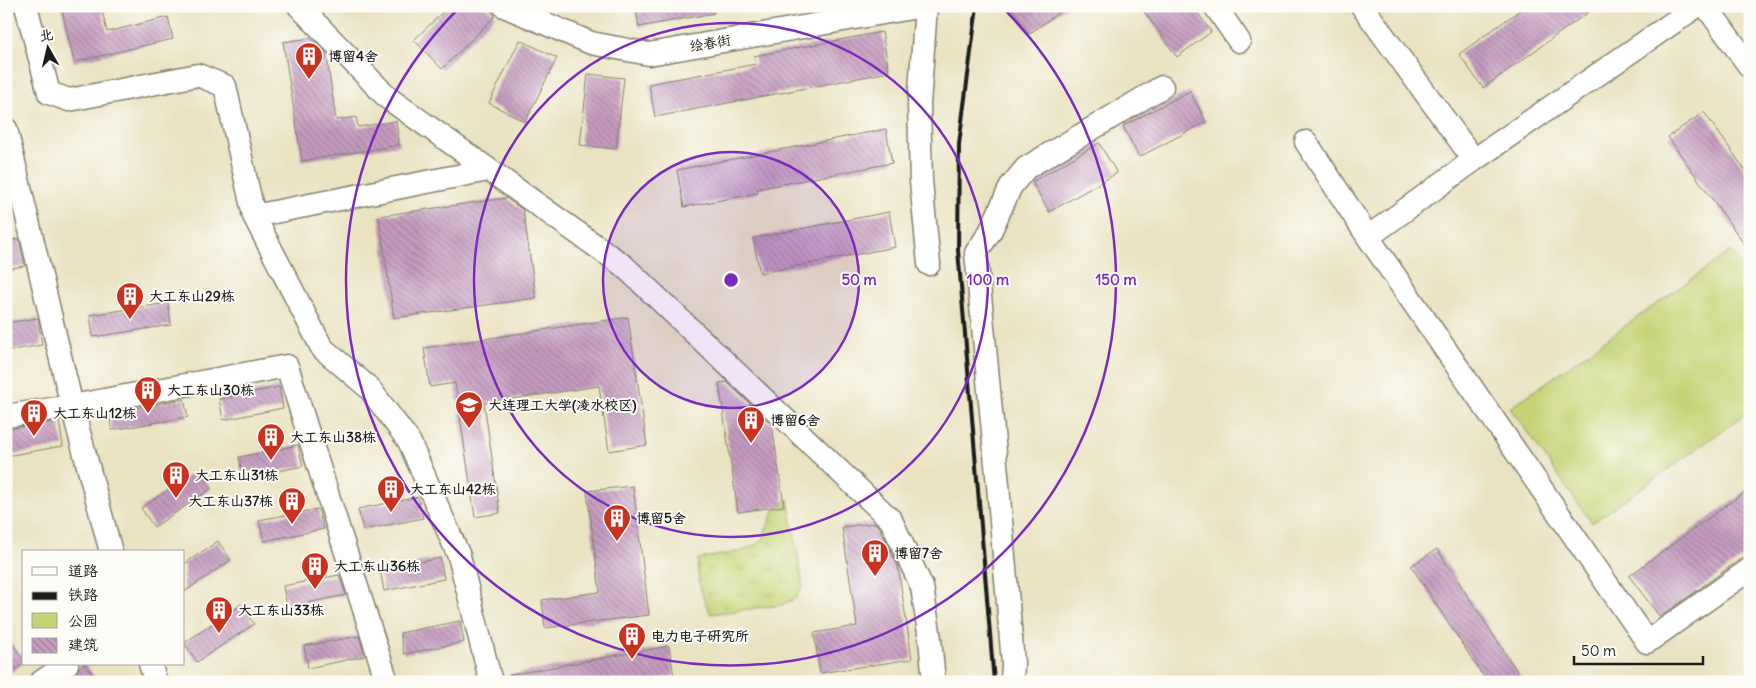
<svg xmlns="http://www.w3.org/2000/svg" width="1756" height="688" viewBox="0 0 1756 688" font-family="Delius,'LXGW WenKai TC',sans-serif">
<defs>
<pattern id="grass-tufts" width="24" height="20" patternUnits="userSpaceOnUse" patternTransform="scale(1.25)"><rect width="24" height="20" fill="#c6d375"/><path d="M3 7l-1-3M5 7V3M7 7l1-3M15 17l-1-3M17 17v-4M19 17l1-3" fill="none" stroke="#aab565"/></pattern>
<pattern id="building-back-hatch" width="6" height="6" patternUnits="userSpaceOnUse" patternTransform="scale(1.25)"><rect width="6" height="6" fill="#c59bc0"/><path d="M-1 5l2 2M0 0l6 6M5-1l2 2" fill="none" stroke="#9f7e9b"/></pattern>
</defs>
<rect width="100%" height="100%" fill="#fdfcf7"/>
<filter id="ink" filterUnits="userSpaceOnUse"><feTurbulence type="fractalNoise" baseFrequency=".02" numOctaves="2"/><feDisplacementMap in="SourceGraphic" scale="10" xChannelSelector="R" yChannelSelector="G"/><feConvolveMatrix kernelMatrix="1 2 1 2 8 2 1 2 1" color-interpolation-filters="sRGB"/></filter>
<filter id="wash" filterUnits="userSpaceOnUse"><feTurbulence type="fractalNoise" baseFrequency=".0096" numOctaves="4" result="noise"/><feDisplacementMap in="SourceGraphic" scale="20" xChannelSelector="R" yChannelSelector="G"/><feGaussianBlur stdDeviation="1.12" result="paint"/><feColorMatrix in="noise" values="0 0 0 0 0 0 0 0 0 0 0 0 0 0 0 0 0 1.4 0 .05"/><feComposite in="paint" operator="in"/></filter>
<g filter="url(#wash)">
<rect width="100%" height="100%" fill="#eae3c2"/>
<path fill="url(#grass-tufts)" stroke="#717848" d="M788,499L803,586L796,598L781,605L711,614C702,599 696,577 698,559L742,551L761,542L774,511Z"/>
<path fill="#c6d375" stroke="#717848" d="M1731,251L1750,278V411L1592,523L1510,408Z"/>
<g id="blocks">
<path fill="url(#building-back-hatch)" d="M61,6H101L107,32L168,17L173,39L74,62Z
M449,6H486L495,16L442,69L414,40Z
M635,6H713L714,13L639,27Z
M1010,6H1068L1029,34Z
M1140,6H1193L1211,32L1177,57Z
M1526,6H1597L1483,88L1459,54Z
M882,32L889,72L655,117L649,84L756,64L754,56Z
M311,38L326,52L336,120L356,117L358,127L396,121L399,145L302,161L283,42Z
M520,40L557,58L525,122L489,103Z
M588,74L624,78L616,149L580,145Z
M1190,91L1206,122L1139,157L1123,126Z
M1704,112L1750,177V252L1668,137Z
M886,129L892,163L757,189L758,193L684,207L677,170Z
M1099,143L1117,173L1049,212L1032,182Z
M506,198L523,210L536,298L394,318L379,216Z
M889,212L895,247L760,273L753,238Z
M19,239L25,266L6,269V241Z
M168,303L171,325L93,337L90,315Z
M628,317L647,445L609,451L599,386L484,403L500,513L475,517L455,383L430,387L424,348Z
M38,318L42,345L6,351V323Z
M727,382L772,425L784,506L738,512L719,383Z
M279,387L283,408L223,420L219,399Z
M184,399L188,417L112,430L109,413Z
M59,421L63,446L6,456V429Z
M298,445L303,466L243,478L239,457Z
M198,470L211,489L154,527L141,508Z
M633,486L649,615L545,628L542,600L600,592L587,491Z
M1750,488V552L1660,617L1629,576Z
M418,497L423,518L363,530L358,509Z
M318,509L324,529L264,541L259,520Z
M875,523L880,528L898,567L912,659L820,673L814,633L857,626L842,527Z
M218,541L231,560L184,592V564Z
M1437,549L1524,682H1487L1411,566Z
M440,558L444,579L384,591L380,570Z
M339,575L346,595L287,607L283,586Z
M241,605L254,624L197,662L184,643Z
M460,621L464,642L404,654L400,633Z
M6,635L24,660V663L6,676Z
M359,636L365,656L308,668L304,646Z
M669,646L674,676L658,679V682H510L509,675Z
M82,664H86L98,682H64L75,674Z"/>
</g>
</g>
<g filter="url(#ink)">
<use href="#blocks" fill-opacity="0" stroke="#83806f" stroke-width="1"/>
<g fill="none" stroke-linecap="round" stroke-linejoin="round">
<g stroke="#83806f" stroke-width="25">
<path id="minor" d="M26,6L49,93L69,100L198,75L225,86L254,216L322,348L369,388L409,441L459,556L491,682
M299,6L388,98L624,266L891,520L922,587L930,639L934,682
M504,6L591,43L649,54L923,6
M926,6L919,104L921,181L929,264
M1215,6L1239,41
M1362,6L1474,160L1368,237
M1706,6L1750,67
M6,129L72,406L111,552
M1306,142L1368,237L1647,642L1750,569
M1474,160L1697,6
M254,216L488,170
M6,416L72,406L287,366L387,682
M150,664L156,682
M41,682L67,664
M1012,682L1013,663L998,485L976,253L990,232L1011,186L1026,168L1162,87"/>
</g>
<use href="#minor" stroke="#fff" stroke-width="22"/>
<path stroke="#1c1c1c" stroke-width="4" d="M977,6L959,144L958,250L994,682"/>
</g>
</g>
<circle cx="731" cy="280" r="128" fill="#7b2cbf" fill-opacity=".12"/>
<g fill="none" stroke="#7b2cbf" stroke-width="2.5">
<circle cx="731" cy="280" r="128"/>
<circle cx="731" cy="280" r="257"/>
<path d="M1003 8A385 385 0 1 1 459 8"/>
</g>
<defs>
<g id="building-pin" transform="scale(1.4375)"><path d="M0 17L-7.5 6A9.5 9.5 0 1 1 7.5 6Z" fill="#c8321e" stroke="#fdfcf7"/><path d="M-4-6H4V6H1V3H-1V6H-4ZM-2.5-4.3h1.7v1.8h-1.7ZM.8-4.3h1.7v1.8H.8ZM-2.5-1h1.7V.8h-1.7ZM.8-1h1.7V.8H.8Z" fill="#fff"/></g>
<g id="university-pin" transform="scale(1.4375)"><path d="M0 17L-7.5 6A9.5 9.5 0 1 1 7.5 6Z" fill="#c8321e" stroke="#fdfcf7"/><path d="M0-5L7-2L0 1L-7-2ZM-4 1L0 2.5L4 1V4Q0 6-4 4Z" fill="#fff"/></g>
</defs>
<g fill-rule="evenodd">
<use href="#building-pin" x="309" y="56"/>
<use href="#building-pin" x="130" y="296"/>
<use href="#building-pin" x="148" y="390"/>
<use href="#university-pin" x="469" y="405"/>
<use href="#building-pin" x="34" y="413"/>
<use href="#building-pin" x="751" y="420"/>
<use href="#building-pin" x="271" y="437"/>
<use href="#building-pin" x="176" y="475"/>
<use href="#building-pin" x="391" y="489"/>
<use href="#building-pin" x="292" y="501"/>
<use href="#building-pin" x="617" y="518"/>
<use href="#building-pin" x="875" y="553"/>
<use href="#building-pin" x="315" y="566"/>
<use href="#building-pin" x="219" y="610"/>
<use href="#building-pin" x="632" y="636"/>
</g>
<g text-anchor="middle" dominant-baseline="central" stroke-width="4" stroke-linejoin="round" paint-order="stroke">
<g font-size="14" fill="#1c1c1c" stroke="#fdfcf7">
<text transform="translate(710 43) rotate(-10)">绘春街</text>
</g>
<g font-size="14" font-weight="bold" fill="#1c1c1c" stroke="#fdfcf7" text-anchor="start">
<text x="328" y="56">博留4舍</text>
<text x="149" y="296">大工东山29栋</text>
<text x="167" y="390">大工东山30栋</text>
<text x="488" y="405">大连理工大学(凌水校区)</text>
<text x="53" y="413">大工东山12栋</text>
<text x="770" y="420">博留6舍</text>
<text x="290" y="437">大工东山38栋</text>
<text x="195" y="475">大工东山31栋</text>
<text x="410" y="489">大工东山42栋</text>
<text x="273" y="501" text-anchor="end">大工东山37栋</text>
<text x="636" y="518">博留5舍</text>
<text x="894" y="553">博留7舍</text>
<text x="334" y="566">大工东山36栋</text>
<text x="238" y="610">大工东山33栋</text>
<text x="651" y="636">电力电子研究所</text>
</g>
</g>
<circle cx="731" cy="280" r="8" fill="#7b2cbf" stroke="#fdfcf7" stroke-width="2.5"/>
<g font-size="15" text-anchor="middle" font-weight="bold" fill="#7b2cbf" stroke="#fdfcf7" stroke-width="4" stroke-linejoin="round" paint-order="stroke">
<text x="859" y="285">50 m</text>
<text x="988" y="285">100 m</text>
<text x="1116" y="285">150 m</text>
</g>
<rect width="1756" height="688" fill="none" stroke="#fdfcf7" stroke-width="25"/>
<rect x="22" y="550" width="162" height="115" fill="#fdfcf7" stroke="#a3a29f"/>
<rect x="32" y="567" width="25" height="8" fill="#ffffff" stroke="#a3a29f"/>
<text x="68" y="576" font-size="15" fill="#1c1c1c">道路</text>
<rect x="32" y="592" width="25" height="8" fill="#1c1c1c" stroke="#a3a29f"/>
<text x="68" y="600" font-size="15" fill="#1c1c1c">铁路</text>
<rect x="32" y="613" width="25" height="15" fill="#c6d375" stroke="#a3a29f"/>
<text x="68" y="626" font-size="15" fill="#1c1c1c">公园</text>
<rect x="32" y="638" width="25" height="15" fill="url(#building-back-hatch)" stroke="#a3a29f"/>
<text x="68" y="650" font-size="15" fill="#1c1c1c">建筑</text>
<g transform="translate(48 48) rotate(352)" stroke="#fdfcf7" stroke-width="4" paint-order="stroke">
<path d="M0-4L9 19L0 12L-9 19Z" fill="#1c1c1c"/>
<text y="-8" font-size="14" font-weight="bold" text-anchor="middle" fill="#1c1c1c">北</text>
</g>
<path d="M1574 656v8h129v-8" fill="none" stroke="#1c1c1c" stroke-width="2.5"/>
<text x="1581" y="656" font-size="15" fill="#1c1c1c" stroke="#fdfcf7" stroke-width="4" paint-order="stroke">50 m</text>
</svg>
